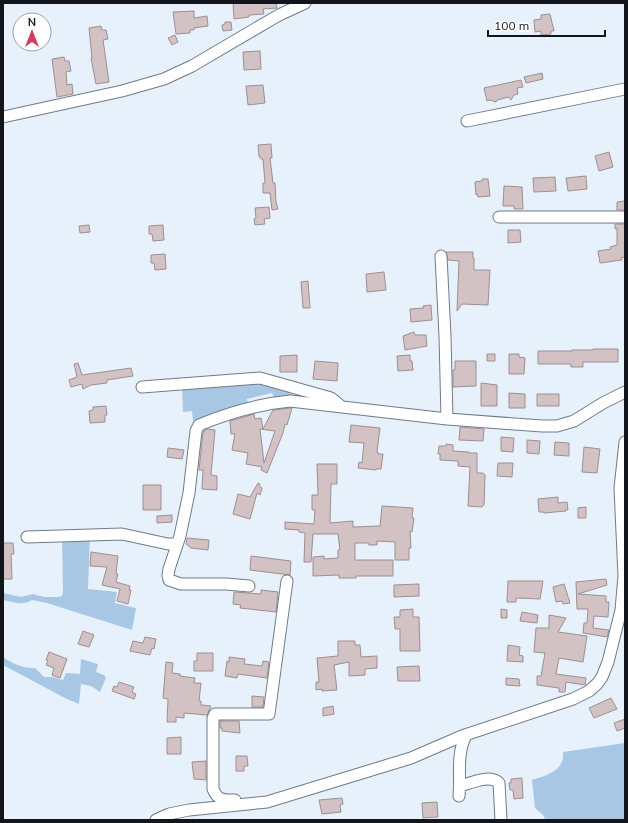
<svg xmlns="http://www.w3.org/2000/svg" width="628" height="823" viewBox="0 0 628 823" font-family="Mulish,sans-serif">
<rect width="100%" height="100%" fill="#e6f1fc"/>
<path fill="#a8c7e4" d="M241,382L270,384L293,395V398L275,399L272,393L247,399L248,404L193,421L192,411L183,412L182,387Z
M90,536L88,589L117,592L115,603L136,608L132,630L47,603L32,600C23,606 13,602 3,600V593L21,597L33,594L44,597H57L62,596L63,592L62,539Z
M3,657C11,663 25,669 35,668L44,677H53L63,680L66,673L80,674L81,659L98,664L96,672L104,675L106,678L100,692L91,686L81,684L79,704L65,698L3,665Z
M625,743V820H545L544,816L535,808L532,780C547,775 565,771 563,752Z"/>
<path fill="#d3c2c4" stroke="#9e8e90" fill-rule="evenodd" d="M233,3H276L277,8L263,9L264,14L249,15V17L234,19Z
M194,11V18L207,16L208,26L194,28V30H190V33L176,34L173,12Z
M550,14L554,31H551V34L541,35V31L535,32L534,20L541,19V15Z
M225,22H231L232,30L223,31L222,25L225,24Z
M101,26L102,30H106L108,39L103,40L109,82L96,84L91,58H92L89,28Z
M175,35L178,42L172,45L168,38Z
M260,51L261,69L244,70L243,52Z
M64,57L65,61H69L71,71L66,72L67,85L72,84L73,94L57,97L52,59Z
M542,73L543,79L526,83L524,77Z
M521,80L523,87L517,88L518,94L514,95L511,100L509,97L497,100L496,102L490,100L487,101L484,88Z
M263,85L265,103L248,105L246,86Z
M271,144L272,158H270L273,183H275L276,202L278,209L272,210L270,193H263V183H265L263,159H261L259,156L258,145Z
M609,152L613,167L599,171L595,156Z
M586,176L587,189L568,191L566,178Z
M555,177L556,191L534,192L533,178Z
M482,179H488L490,196L478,197L477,194L476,195L475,182L482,181Z
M504,186L522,187L523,209H514V206H503Z
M625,201V210H617V202Z
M269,207L270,218L264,219L265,224L255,225L254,219L256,218L255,208Z
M615,224H625V257L621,258L622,260L600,263L598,251L611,249L610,247L617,245V228L615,229Z
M89,225L90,232L80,233L79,226Z
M163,225L164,240L153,241L152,234H149V226Z
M508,230H520L521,242L508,243Z
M446,252H473V258H474V270H490L488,305L462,304L457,311L459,261L448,260Z
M165,254L166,269L155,270L154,263H151V255Z
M384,272L386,290L367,292L366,274Z
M308,281L310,308H303L301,282Z
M431,305L432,320L411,322L410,309L424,308L423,306Z
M414,332L415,335H426L427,346L405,350L403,336Z
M593,349H618V362H583V367H571V364H538V351H572V350H593Z
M487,354H495V361H487Z
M509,354H519V357L525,358L524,374H509Z
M297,355V372H280V356Z
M410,355V361H412L413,370L398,371L397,356Z
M315,361L338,363L337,381L313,379Z
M455,361H476V386L453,387V370H455Z
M78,363L82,375L131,368L133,376L107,380V383L91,385L83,389L82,384L71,387L69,380L77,377L74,364Z
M481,383L497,385V406H481Z
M509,393L525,394V408H509Z
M537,394H559V406H537Z
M106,406L107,415H105V422L90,423L89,411L93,410V407Z
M290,408H292L287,425L285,424L283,433L267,473L261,470L262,467L246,464L248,453L232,450L235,434H231L230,421L254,414L255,419L261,418L263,429L273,410ZM260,429L275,431L264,463Z
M351,425L380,428L377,452H378V454H383L381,469H376V470L358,468L359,462L362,463L364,443L349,442Z
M460,427L484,429L483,441L459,440Z
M207,429L215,430L211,475L217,476V490L202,489L203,470H199L203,433L204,431Z
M501,437L514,438L513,452L501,451Z
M527,440L540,441L539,454L527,453Z
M555,442L569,443V456L554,455Z
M446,444L453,445V451L469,452V453H477V473H483L485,475L484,505L482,507L468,506L470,467L458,466V461L440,460V454H438L439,446H446Z
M584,447L600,449L597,473L582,472Z
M168,448L184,450L182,459L167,457Z
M498,463H513L512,477L497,476Z
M317,464H337V484H331L330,523L353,521V527L380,526L382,506L413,508L412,518H414L412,532L410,531L411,548H409V560H395V542L377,541V545H369L368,543H355V560H393V576H356V578H339V575L313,576V557L324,556V559L338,558V550H340L338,534H313L311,562H304L305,533L299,532V530L285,529V522L314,524L315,510H312V495H318Z
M258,483L260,484L259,486L262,488L260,495L257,493L250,519L233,514L238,494L250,497Z
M143,485H161V510H143Z
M558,497V503L567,502L568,510H565L566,511L544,513L543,512H539L538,499Z
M586,507V518H578V508Z
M172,515V522L157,523V516Z
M187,538L209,540L208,550L191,548L186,544Z
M3,543H13L14,554H11L12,579H3Z
M91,552L118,556L116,574H118L116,582L130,586L129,590H131L128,604L117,601L120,589L102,585L107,567L90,566Z
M251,556L291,561L290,575L250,570Z
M606,579L607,585L578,594L606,596V602H609L608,617L594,616L593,628L609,630L607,637L583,633L584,623H587L588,609H577L576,582Z
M508,581H543L540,599L516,598V602H507Z
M419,584V596L394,597V585Z
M564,584L570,603L563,604L562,601L556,602L553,587Z
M261,590L278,592L276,612L240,608L241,605L233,604L234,592L261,594Z
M413,609V617H419L420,651H400V629H395L394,617H400V610Z
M501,609L507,610V618H501Z
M522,612L538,615L537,623L520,621Z
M549,615L566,618L558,632L587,636L583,662L559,658L556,674L586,678L585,685L566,682L565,692H559V688L537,685V676H541L545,653L534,652L536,628H549Z
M83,631L94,635L89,647L78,644Z
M145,637L156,639L154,649L152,648L150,655L130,651L133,641L143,643Z
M338,641H355V645H360L361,657L377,656V668L365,669V675L349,676V662L334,665L337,690L322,691V689L316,690V682H319L317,658L338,656Z
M508,645L520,647L519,655L523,656V662L507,661Z
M49,652L67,659L60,678L52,675L54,668L46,665L48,661L46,660Z
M197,653H213V671H194V661H197Z
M229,657L245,659L244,664L262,666L263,661L269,662L267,678L238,674L237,678L225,676L227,661L229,662Z
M166,662L173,663L172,673L180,674V676L195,678L194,683H201L199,701H201V705L211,706L207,715L184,713V718L176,717V722H167L168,699L163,698Z
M419,666L420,681H398L397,667Z
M506,678L519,679L520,686L506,685Z
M119,682L134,687L132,692L136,694L134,699L112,691L114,686L117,687Z
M252,696L264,697L263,707H252Z
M611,698L617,709L594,718L589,708Z
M333,706L334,714L323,716V708Z
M625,719V728L617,731L614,723Z
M220,721H239L240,733L222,731V728H220Z
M181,737V754H167V738Z
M236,756H247L248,766H244V771H236Z
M206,761V780L194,779L192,762Z
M522,778L523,798L514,799L513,790H510L509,783H511V779Z
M342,798L343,804L340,805L341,812L322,814L319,800Z
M437,802L438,817L423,818L422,803Z"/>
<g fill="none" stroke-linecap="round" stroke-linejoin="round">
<g stroke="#707b85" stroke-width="13">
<path id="minor" d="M3,117L122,91L164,79L192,66L279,15L305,3
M467,121L625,89
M499,217H625
M441,256L445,336L447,419
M142,387L260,378L331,398L342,407
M27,537L122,534L168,544H177
M249,586L226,584H181L169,580L168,575L169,569L180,536L189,493L196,431L199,425C228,413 259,404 290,401L447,419L542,426H557L574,421L603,403L625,392
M460,786C471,783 490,774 499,783L501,820
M459,796C461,775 456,755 466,735
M235,800C224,800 218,801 213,789V718L215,714H269L287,581
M156,820L169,814L189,810L267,802L411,758L462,736L573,699L589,691L597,684L602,677L608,662L621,610L624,576L620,488L625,442"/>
</g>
<use href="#minor" stroke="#fff" stroke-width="11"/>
</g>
<rect width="628" height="823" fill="none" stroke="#121519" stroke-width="8"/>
<g transform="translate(32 32)"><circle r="19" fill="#fdfdfd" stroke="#9fa0a2"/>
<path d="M0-3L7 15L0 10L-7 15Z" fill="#ce3f60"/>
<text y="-6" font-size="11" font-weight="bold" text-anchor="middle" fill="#121519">N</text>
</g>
<path d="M488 30v6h117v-6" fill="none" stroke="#121519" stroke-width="2"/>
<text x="494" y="30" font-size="12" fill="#121519" stroke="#fdfdfd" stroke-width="3" paint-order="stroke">100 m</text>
</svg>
